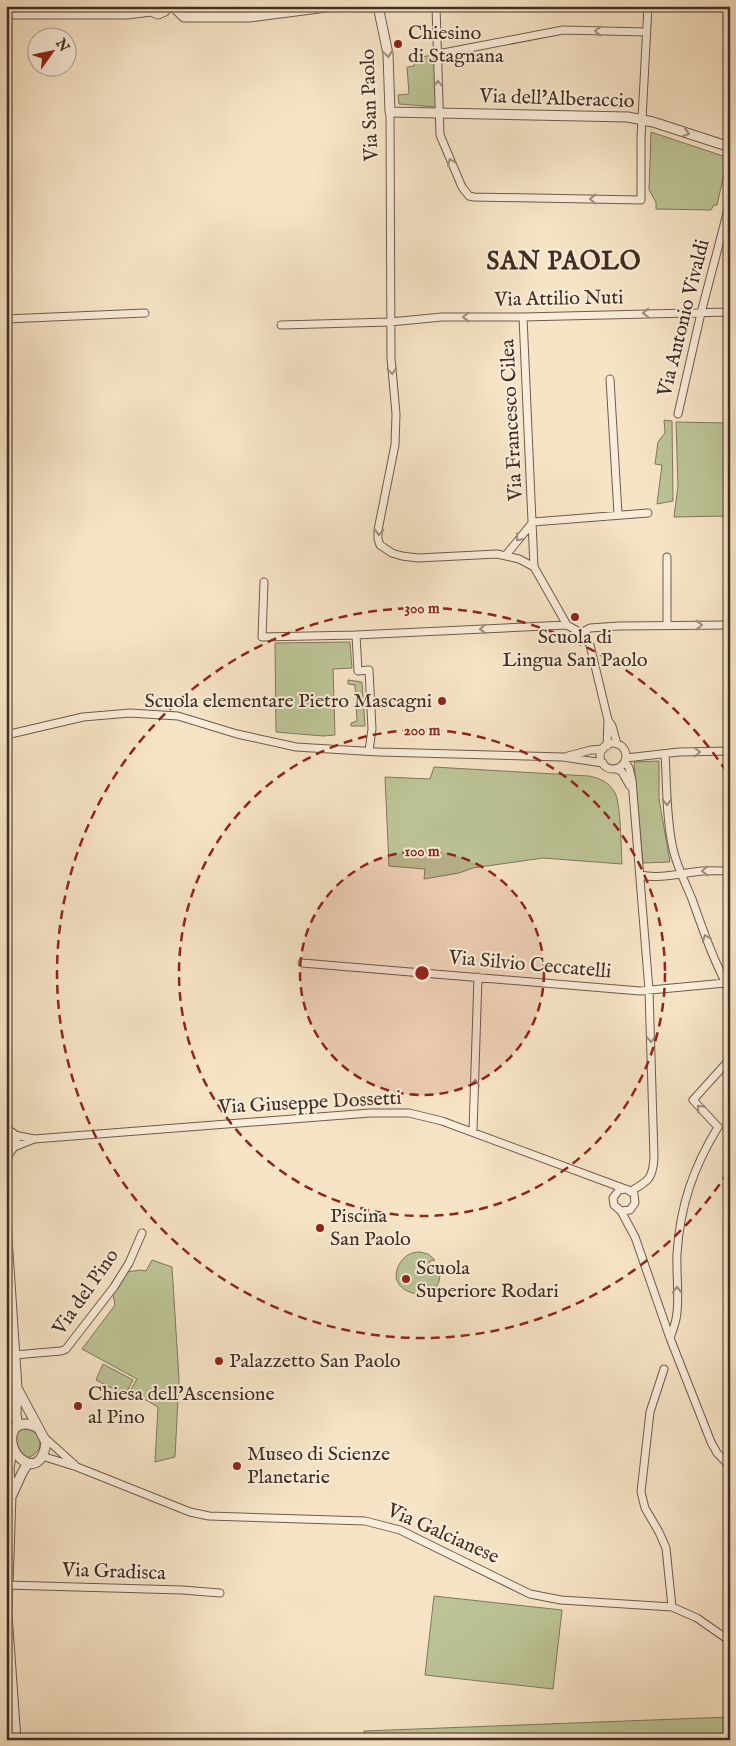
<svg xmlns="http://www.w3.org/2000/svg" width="736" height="1746" viewBox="0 0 736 1746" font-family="'IM FELL English',serif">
<rect width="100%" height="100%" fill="#f7e4c6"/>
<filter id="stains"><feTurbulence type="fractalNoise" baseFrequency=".004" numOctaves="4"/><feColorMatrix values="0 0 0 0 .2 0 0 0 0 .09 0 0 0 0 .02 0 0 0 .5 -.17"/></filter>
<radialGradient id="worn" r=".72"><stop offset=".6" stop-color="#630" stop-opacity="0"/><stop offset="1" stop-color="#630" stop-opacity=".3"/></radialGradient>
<path fill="#bcc496" stroke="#7e795c" d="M434,55L436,107L399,104L398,95L409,94L407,67L414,66V58Z
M651,132L726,157L727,161L717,205H714L711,210L656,209V202L649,190Z
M664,420L672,421L673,501L657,504L662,465L655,464L658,442L665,433Z
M676,422L730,423V498L727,499V516L674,517L678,486Z
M350,642L352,668L333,669L335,735L323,736L276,732L275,643Z
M348,680L362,682L365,726H351V723L357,721L355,685L348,684Z
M659,761V799L670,862L643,863L634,762Z
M434,767L589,776C600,778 610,783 615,793C621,804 621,849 622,864L543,858L473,868L459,873L424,879L425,869L389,866L385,777L430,779Z
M420,1252L428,1254L435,1260L430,1261L429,1266L434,1269L438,1265C452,1309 379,1298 400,1263C405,1255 412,1252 420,1252Z
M152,1260L172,1267L179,1379L175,1457L155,1462L158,1407L130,1391L137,1379L82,1349L115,1305L113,1294L127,1272L140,1270L146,1271Z
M103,1364L133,1380L125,1395L96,1380Z
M23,1429C46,1429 45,1459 22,1458L11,1441L19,1430Z
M434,1596L562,1610L553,1689L425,1675Z
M730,1717V1740H364V1731Z"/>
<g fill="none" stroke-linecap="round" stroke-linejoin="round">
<g stroke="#6e5c4b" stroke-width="9">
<path id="minor" d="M436,6L440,135L462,187L469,196L474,197L641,200V138L648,6
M438,54L563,30L646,32
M390,112L391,358L396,414L395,445L378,530V539L380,545L392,553L402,556L418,558L497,554L519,559L534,567L567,625L581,633L590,645L608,720L607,746
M523,317L534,567
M6,319L145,313
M281,325L390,322L442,317H523L730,312
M610,379L618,514
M678,414L701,313L730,202
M506,555L533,522L648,513
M667,557V626
M264,582L262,637L356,635L567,625
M581,633L590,628L619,626L730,625
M356,635L358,671L369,670L372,729L369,751
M608,720L612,726L617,744
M6,735L83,717L130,713L178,716L237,734L296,747L379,752L563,757L603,763
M600 756a13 13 0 1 1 26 0a13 13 0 1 1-26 0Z
M665,754C667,785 666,818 673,849C677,867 685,882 692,899C703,930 714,962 730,991
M568,756L591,750L603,749
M626,758L679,752L730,751
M625,761L629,768L632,780L649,990L654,1157C653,1178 649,1181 631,1191
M617,769L622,772L630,786
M640,875C658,879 677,874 694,872C706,870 718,871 730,871
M302,963L640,991L725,983
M473,1131L478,977
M14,1135L34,1139L370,1113H409L442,1121L628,1190L634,1194L635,1203L630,1210L621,1211L614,1205L613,1198L619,1190L626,1189
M14,1147L34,1139
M621,1211L635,1237L670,1338L711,1442L717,1453L730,1466
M670,1338C672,1332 675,1325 676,1319C680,1302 676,1273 677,1254C680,1206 693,1168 718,1127L693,1100L730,1059
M14,1355L61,1351L66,1349L114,1287L129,1263L142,1233
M664,1369L650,1412L641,1492L645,1508L659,1532L666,1548L672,1607
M45,1438L75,1465
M42,1456L77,1467L190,1512L209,1516L365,1521L400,1530L530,1594L561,1600L672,1607L697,1618L730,1641
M6,1585L182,1590L220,1593"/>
</g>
<g stroke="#6e5c4b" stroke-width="11">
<path id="tertiary" d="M147,6L151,11L158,14L165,11L168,6
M173,6L184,17H249L334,6L378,7
M378,6L388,54L390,112L628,117L653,122L730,147
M6,14H127L151,11
M6,1129L14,1135L16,1143L9,1152L6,1160
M6,1222L17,1388L16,1414L18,1426
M18,1390L46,1442C41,1487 0,1451 15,1428C21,1422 30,1424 37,1427
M11,1456L9,1468L11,1495L7,1614L16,1740
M12,1495L22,1473L28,1463"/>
</g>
<use href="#minor" stroke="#faedda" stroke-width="7"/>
<use href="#tertiary" stroke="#faedda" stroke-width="9"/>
</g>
<defs><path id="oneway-chevron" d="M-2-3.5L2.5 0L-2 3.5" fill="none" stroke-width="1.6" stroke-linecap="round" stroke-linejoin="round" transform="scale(1.25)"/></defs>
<g stroke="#9d8e7e">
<use href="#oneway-chevron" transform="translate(598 31) rotate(-179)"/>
<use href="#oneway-chevron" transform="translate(388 54) rotate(82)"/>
<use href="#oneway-chevron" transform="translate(438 84) rotate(-92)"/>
<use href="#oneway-chevron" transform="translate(686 133) rotate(17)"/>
<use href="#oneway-chevron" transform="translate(451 162) rotate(-113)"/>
<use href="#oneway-chevron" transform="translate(593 199) rotate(-179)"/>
<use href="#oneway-chevron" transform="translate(646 313) rotate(178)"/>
<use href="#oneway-chevron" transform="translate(466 317) rotate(-180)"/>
<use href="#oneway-chevron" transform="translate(392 371) rotate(84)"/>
<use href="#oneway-chevron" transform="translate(379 532) rotate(93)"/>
<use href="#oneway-chevron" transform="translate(519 538) rotate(130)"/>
<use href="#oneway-chevron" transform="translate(699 625)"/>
<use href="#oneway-chevron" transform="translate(483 629) rotate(177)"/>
<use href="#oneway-chevron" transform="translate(697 752) rotate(-1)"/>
<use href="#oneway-chevron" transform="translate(667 802) rotate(87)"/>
<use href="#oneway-chevron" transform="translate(705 871) rotate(179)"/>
<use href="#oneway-chevron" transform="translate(706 938) rotate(-110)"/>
<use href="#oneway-chevron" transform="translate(651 1039) rotate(88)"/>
<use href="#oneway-chevron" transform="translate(475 1083) rotate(-87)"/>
<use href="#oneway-chevron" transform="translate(700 1108) rotate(-133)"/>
<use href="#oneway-chevron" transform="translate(677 1290) rotate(-90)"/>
</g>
<circle cx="422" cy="973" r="122" fill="#8f2418" fill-opacity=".12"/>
<g fill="none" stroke="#8f2418" stroke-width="2.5" stroke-dasharray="9 6">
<circle cx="422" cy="973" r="122"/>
<circle cx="422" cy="973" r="243"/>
<path d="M728 1172A365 365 0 1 1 728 774"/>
</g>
<g fill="#8f2418" stroke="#faedda" stroke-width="2">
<circle cx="398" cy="44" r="5"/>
<circle cx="575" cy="617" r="5"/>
<circle cx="442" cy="701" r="5"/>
<circle cx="320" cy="1228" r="5"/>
<circle cx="406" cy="1279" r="5"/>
<circle cx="219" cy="1361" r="5"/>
<circle cx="78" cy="1406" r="5"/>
<circle cx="237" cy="1466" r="5"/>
</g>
<g text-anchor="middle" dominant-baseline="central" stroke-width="4" stroke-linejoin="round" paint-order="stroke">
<g font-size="20" fill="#402e22" stroke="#faedda" text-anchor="start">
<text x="408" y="33">Chiesino<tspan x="408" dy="23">di Stagnana</tspan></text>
<text x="575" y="637" text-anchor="middle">Scuola di<tspan x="575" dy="23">Lingua San Paolo</tspan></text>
<text x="432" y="701" text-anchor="end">Scuola elementare Pietro Mascagni</text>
<text x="330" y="1216">Piscina<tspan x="330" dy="23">San Paolo</tspan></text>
<text x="416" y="1268">Scuola<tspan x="416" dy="23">Superiore Rodari</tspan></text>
<text x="229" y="1361">Palazzetto San Paolo</text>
<text x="88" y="1394">Chiesa dell'Ascensione<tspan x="88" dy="23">al Pino</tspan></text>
<text x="247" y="1454">Museo di Scienze<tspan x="247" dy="23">Planetarie</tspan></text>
</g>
<g font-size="20" fill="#402e22" stroke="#faedda">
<text transform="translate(557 99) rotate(2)">Via dell'Alberaccio</text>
<text transform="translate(370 105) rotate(-92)">Via San Paolo</text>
<text transform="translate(559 299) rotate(-1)">Via Attilio Nuti</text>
<text transform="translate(684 318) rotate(-76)">Via Antonio Vivaldi</text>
<text transform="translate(512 420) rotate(-93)">Via Francesco Cilea</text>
<text transform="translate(530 965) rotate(5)">Via Silvio Ceccatelli</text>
<text transform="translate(310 1103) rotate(-3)">Via Giuseppe Dossetti</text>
<text transform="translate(86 1292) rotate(-55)">Via del Pino</text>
<text transform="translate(443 1534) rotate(24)">Via Galcianese</text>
<text transform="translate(114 1572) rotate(2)">Via Gradisca</text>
</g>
<g font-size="25" font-weight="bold" letter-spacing="1" fill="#402e22" stroke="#faedda">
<text x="564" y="262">SAN PAOLO</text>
</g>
</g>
<circle cx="422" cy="973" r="8" fill="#8f2418" stroke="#faedda" stroke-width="2.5"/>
<g font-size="15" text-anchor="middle" font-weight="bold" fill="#8f2418" stroke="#faedda" stroke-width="4" stroke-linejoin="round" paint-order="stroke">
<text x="422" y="613">300 m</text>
<text x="422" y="735">200 m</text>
<text x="422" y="856">100 m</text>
</g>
<rect width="736" height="1746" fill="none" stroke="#f7e4c6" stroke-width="25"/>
<rect x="8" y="8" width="721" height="1731" fill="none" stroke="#402e22" stroke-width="2.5"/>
<rect x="12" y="12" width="711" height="1721" fill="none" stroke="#402e22"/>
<g transform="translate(52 52) rotate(57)"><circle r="24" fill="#faedda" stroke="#b0a190"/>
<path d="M0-4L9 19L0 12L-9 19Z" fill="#8f2418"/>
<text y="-8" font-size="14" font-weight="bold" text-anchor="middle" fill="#402e22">N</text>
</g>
<rect width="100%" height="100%" filter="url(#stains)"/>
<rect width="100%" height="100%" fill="url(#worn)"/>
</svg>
